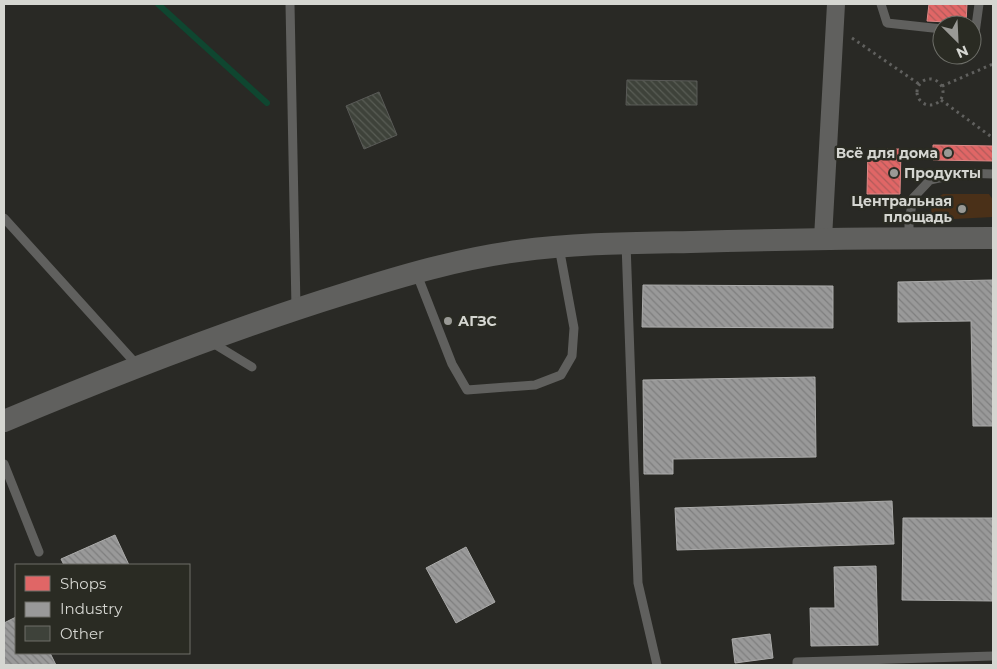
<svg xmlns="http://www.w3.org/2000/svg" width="997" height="669" viewBox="0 0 997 669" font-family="Montserrat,sans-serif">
<defs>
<pattern id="shops-back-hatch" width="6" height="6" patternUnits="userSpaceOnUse" patternTransform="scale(1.25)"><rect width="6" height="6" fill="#e06666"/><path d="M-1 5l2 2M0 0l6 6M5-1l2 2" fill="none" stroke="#b05b5a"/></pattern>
<pattern id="industry-back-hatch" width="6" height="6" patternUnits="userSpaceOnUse" patternTransform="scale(1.25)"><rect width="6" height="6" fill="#999"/><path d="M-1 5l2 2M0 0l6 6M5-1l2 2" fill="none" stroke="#7e7e7e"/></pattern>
<pattern id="building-back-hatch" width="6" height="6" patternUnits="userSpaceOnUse" patternTransform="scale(1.25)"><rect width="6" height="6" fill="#3e423a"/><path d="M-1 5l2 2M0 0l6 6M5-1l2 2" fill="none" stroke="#595d55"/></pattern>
</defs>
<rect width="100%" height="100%" fill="#292925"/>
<path fill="#4a3018" d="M943,194H989L993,200V217L934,220L931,216L932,201Z"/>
<path fill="url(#shops-back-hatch)" stroke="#dd8886" d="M929,4H967L966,23L927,21Z
M933,145L993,146V161L933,160Z
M868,149H901L900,194H867Z"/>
<path fill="url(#industry-back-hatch)" stroke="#ababaa" d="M993,280V426H973L971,321L898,322V282Z
M643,285L833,286V328L642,327Z
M815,377L816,457L673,459V474H644L643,380Z
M892,501L894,544L677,550L675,508Z
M903,518H993V601L902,600Z
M115,535L129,565H64L61,559Z
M466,547L495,602L456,623L426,568Z
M876,566L878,645L811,646L810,608H835L834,567Z
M16,617V653H50L56,665H4V623Z
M770,634L773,658L735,663L732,639Z"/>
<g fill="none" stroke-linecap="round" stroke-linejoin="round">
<path stroke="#0f4630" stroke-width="6" d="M158,4L267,103"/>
</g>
<path fill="url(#building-back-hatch)" stroke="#595a57" d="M627,80L697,81V105H626Z
M379,92L397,135L364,149L346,106Z"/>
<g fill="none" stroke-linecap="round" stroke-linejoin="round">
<path stroke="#60605e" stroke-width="3" stroke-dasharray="2.5 4" stroke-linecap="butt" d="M852,38L919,84
M917 92a13 13 0 1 1 26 0a13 13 0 1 1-26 0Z
M942,86L993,64
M941,100L993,138"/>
<path stroke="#60605e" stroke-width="9" d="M290,4L296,308
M881,4L887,23L942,29
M972,33H975L979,4
M4,218L138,366
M909,238V222L913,198L930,180L961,173L993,174
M626,243L638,583L657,665
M416,272L452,364L467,390L535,385L561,375L572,356L574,328L559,247
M211,342L252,367
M4,464L39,552
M797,665V662L993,656"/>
<path stroke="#60605e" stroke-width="18" d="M823,238L836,4"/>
<path stroke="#60605e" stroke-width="22" d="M4,421C116,374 228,330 344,294C401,276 458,259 518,251C575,243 633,243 691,242C792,239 892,238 993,238"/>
</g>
<g fill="#999995" stroke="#2a2b23" stroke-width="2">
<circle cx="948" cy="153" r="5"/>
<circle cx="894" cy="173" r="5"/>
<circle cx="962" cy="209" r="5"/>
<circle cx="448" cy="321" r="5"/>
</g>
<g text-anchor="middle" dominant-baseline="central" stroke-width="5" stroke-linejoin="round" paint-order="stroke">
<g font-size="14" font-weight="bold" fill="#d5d6d1" stroke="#2a2b23" text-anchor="end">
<text x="938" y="153">Всё для дома</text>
<text x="904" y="173" text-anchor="start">Продукты</text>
<text x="952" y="201">Центральная<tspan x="952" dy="16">площадь</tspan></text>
<text x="458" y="321" text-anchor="start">АГЗС</text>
</g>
</g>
<rect width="997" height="669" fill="none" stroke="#d5d6d1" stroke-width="10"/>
<rect x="15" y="564" width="175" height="90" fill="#2a2b23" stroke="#6e6f69"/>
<rect x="25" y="576" width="25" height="15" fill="#e06666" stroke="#6e6f69"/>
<text x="60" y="589" font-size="15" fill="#d5d6d1">Shops</text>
<rect x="25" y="602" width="25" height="15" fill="#999999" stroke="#6e6f69"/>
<text x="60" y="614" font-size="15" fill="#d5d6d1">Industry</text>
<rect x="25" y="626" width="25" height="15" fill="#3e423a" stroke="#6e6f69"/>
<text x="60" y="639" font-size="15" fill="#d5d6d1">Other</text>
<g transform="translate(957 40) rotate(156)"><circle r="24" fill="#2a2b23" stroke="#6e6f69"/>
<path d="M0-4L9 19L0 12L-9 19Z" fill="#999995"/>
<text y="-8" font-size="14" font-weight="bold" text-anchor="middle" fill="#d5d6d1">N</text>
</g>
</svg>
